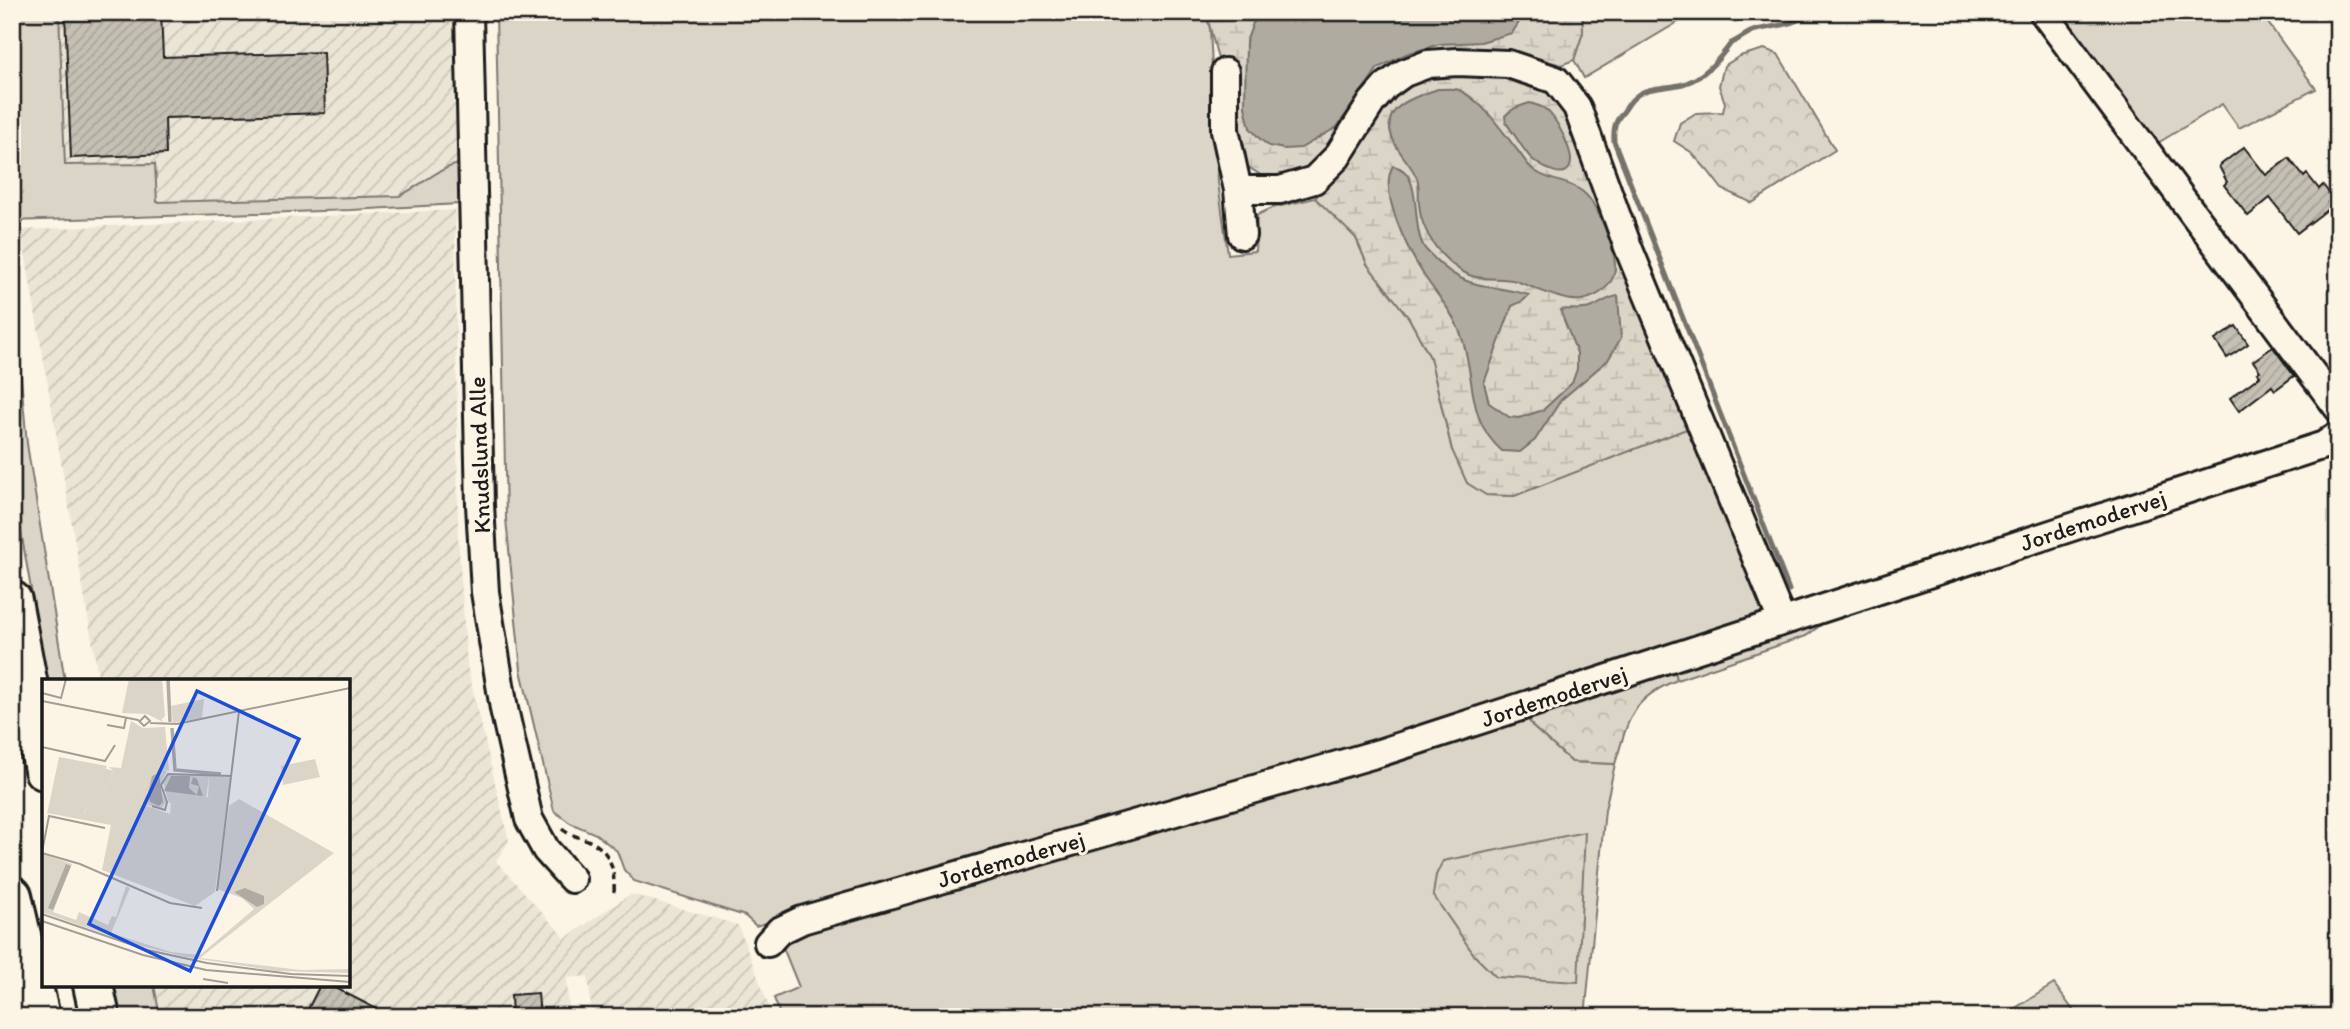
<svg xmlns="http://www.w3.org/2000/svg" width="2350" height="1029" viewBox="0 0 2350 1029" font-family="Itim,sans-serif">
<defs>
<pattern id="industrial-furrows" width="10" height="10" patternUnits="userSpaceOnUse" patternTransform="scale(1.75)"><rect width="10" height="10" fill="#ebe5d6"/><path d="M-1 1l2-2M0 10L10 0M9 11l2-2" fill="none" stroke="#c9c4b7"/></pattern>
<pattern id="forest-crowns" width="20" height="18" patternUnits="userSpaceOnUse" patternTransform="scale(1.75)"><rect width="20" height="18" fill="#dbd5c8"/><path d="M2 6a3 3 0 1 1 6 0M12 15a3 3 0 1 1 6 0" fill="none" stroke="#bbb6ab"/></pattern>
<pattern id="wetland-marsh" width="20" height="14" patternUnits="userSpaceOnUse" patternTransform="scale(1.75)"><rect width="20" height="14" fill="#dbd5c8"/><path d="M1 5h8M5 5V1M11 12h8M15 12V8" fill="none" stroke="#bbb6ab"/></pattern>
<pattern id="building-hatch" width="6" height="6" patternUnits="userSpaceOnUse" patternTransform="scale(1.75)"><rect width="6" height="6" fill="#c4c0b3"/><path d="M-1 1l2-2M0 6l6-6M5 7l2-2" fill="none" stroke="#a8a499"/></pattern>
</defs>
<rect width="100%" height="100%" fill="#fcf5e5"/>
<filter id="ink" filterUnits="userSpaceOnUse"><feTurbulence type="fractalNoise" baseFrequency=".0143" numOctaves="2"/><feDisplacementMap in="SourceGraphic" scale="14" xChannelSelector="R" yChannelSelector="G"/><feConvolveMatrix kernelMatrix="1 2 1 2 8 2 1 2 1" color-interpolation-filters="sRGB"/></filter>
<g filter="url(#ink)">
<path fill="url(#industrial-furrows)" d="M12,12H455L459,204L351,210L12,221Z
M455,210L458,535L467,665L509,841L496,861L565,938L631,894L738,925L773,1017H592L588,976L567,978L569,1017H160L154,985H348V681H99L21,230Z"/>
<path fill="#dbd5c8" stroke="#7c7872" stroke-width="2" d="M12,12H59L65,165L155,164L157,202L399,196C421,186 435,170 458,164L459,204L351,210L12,221Z
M496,12H1206L1210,29L1218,182L1228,254L1255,251L1257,215L1272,208L1315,198L1332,212L1356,238L1367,264L1409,318L1430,357L1452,450L1486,495L1514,496L1694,426L1768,614L1600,673L756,926L745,916L634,881L624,870L617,851L596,834L570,823L554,811L521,670L506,519Z
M1582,12H1695L1584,78L1574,60L1583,32Z
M2056,12H2260L2316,89L2239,128L2222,104L2153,146Z
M12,279L27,444L65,681H47L12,480Z
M2338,447V452L1841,610L1806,636L1677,680L1673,664Z
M1525,713L1533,727L1572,762L1615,764L1605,810L1585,1017H781L774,998L799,987L784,950L783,941L787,935Z
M2054,984L2078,1017H2001Z
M111,985H154L160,1017H119Z"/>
<path fill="url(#forest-crowns)" stroke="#7c7872" stroke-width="2" d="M1764,49L1778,54L1835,150L1752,203L1722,189L1708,171L1691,152L1674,141L1680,123L1696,113L1723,112L1725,103L1719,86L1724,66L1740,56Z
M1673,664L1677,680C1630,699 1629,719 1615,764L1572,762L1533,727L1525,713Z
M1585,832L1578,982L1496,977L1475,956L1433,895L1436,875L1443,861Z"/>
<path fill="url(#wetland-marsh)" stroke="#7c7872" stroke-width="2" d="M1206,12H1582L1583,32L1574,60L1561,65L1516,52L1485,49L1443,52L1334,143L1296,181L1264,177L1245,165Z
M1421,73L1530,78L1568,103L1694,426L1514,496L1486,495L1467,483L1452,450L1430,357L1409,318L1367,264L1356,238L1315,198L1327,186L1391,89Z"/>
<path fill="#b0aba1" stroke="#75726c" stroke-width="2" d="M1264,12H1526L1512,33L1481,42L1440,44L1406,54L1378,68L1337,127L1301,148L1284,149L1269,146L1260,139L1250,128L1245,107L1246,42L1253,23Z
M1438,89C1445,89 1454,88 1459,90C1484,102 1501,130 1518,151C1523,157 1528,167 1535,171C1550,182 1568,180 1583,192C1598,204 1616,250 1615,269C1613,286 1598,297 1582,300C1564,303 1534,287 1516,281C1502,277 1483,281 1469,275C1443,263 1421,233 1419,204C1418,195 1420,187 1417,178C1412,167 1406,161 1400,152C1372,111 1405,100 1438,89Z
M1530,103C1534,105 1542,106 1545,109C1556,116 1572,150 1571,162C1569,184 1540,166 1532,159C1522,149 1515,134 1506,123L1505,116C1512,108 1520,106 1530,103Z
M1393,166C1424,171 1410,224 1424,247C1426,251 1432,255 1435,259C1468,292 1489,283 1529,295L1523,301L1512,306L1484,383L1489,403L1509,417L1519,418L1543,410L1572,383L1577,369V353L1560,310C1569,308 1579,311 1590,308C1600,305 1607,297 1618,296L1621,338L1608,360L1561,400L1535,440L1520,452L1502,451C1464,417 1477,376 1460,332C1452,311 1437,295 1425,277C1410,254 1377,192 1393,166Z"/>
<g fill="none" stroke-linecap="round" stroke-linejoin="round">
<path stroke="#75726c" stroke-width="5" d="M1789,590L1614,141C1613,127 1615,121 1624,111C1627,107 1630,101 1634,98C1647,85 1670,89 1686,83C1704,77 1721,57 1731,43C1740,40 1747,32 1756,30C1773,26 1797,25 1810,12"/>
</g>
<path fill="url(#building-hatch)" stroke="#1c1c1c" stroke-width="2" d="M65,12H161L163,57L323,52L325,113L165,118L166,154L71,158Z
M2244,147L2266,175L2289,158L2304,177L2307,174L2319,189L2323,185L2333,198L2328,202L2332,206L2297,233L2270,198L2248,216L2224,185L2227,182L2219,166Z
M2236,326L2248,344L2227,358L2215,340Z
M2273,347L2294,376L2275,390L2272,386L2239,411L2230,398L2260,376L2257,373L2260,371L2253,361Z
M320,985H330L392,1017H304Z
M538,993L540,1017H512L511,995Z"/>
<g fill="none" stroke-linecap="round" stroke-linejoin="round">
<g stroke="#1c1c1c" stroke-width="32">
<path id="minor" d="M469,12L480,505L485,592L504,709L529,819L546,850L572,879
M2043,12L2338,408
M1225,72V130L1238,190H1280L1314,180L1337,157L1372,102L1386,86L1404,73L1428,64L1457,62L1508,64L1556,80L1577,107L1628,247L1782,621
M1238,190L1242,235
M768,943L779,931L802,920L1379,753L2324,445L2338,435"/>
</g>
<g stroke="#1c1c1c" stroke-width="44">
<path id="highway" d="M12,601L44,770
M12,896L40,1017
M93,985L100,1017"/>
</g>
<path stroke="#1c1c1c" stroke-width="3.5" stroke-dasharray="7 5" stroke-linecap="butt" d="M562,829C569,835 579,837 587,840C612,850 615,871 614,896"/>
<use href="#minor" stroke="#fcf5e5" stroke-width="26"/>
<use href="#highway" stroke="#fcf5e5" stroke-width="38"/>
</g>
</g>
<g text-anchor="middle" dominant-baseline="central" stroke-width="6" stroke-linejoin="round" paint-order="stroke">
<g font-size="24" fill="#1c1c1c" stroke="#fcf5e5">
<text transform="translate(479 455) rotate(-92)">Knudslund Alle</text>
<text transform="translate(2093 520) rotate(-18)">Jordemodervej</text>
<text transform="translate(1554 696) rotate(-18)">Jordemodervej</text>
<text transform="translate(1011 859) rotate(-16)">Jordemodervej</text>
</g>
</g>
<g transform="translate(42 679)">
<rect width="308" height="308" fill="#fcf5e5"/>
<path d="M87,0H120L123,37L119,41L123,44L105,35L80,34ZM162,20L160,39L131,44L129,27ZM89,42L101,49L123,48L127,92L107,85L99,125L128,135L129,123L166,118L167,97L189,98L173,213L153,227L60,191L69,146L5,134L0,159L17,78L65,87L42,135L50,141L71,92L67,88L79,89ZM273,80L278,98L241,106L239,87ZM197,120L292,174L158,279L259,291L308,290V294L235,292L144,278L91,265L0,233L1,175L30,185L11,233L34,241L37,233L66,246L70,237L74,238L84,207L88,209L69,254L129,273L158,276L212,230L200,219L175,210L187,127Z" fill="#dbd5c8"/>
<path d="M62,89L71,92L50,142L42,136Z" fill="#dbd5c8"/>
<path d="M107,84L125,92L117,108L124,123L120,129L99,125ZM127,95L167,97L164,121L127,124L121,104Z" fill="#dbd5c8"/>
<path d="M117,94L121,123L117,127L108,123L106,115L110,97ZM129,97H148L147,109L155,116L157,107L149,105L151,98L155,100L161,117L122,112ZM24,185L29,187L11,231L6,229ZM203,209L222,217V225L215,228L192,213Z" fill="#b0aba1"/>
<path fill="none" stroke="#b0aba1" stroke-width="3.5" d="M126,0L128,43M130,49L133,91L179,95"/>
<path fill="none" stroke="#a29e95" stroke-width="2" d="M0,14L19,19L24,0M0,22L96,41L102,47L108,42L103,37L98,42M108,44L135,45L308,9M65,46L82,49L84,39M0,68L63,82L73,66M110,127L123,131L125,123L119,106L126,95L190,97M0,173L7,137L63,149M0,174L38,185L128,224L160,229M175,212L197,32M0,235L105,271L165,284L249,295L308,297M0,242L101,276L164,291L308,303M161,300L186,304"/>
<path fill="#1d4ed8" fill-opacity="0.15" stroke="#1d4ed8" stroke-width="3.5" d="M155,12L257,60L148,292L47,245Z"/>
<rect width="308" height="308" fill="none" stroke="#1c1c1c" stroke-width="3.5"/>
</g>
<rect width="2350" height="1029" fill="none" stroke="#fcf5e5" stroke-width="42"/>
<rect x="21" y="21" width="2308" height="987" fill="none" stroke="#1c1c1c" stroke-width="2.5" filter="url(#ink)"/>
</svg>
